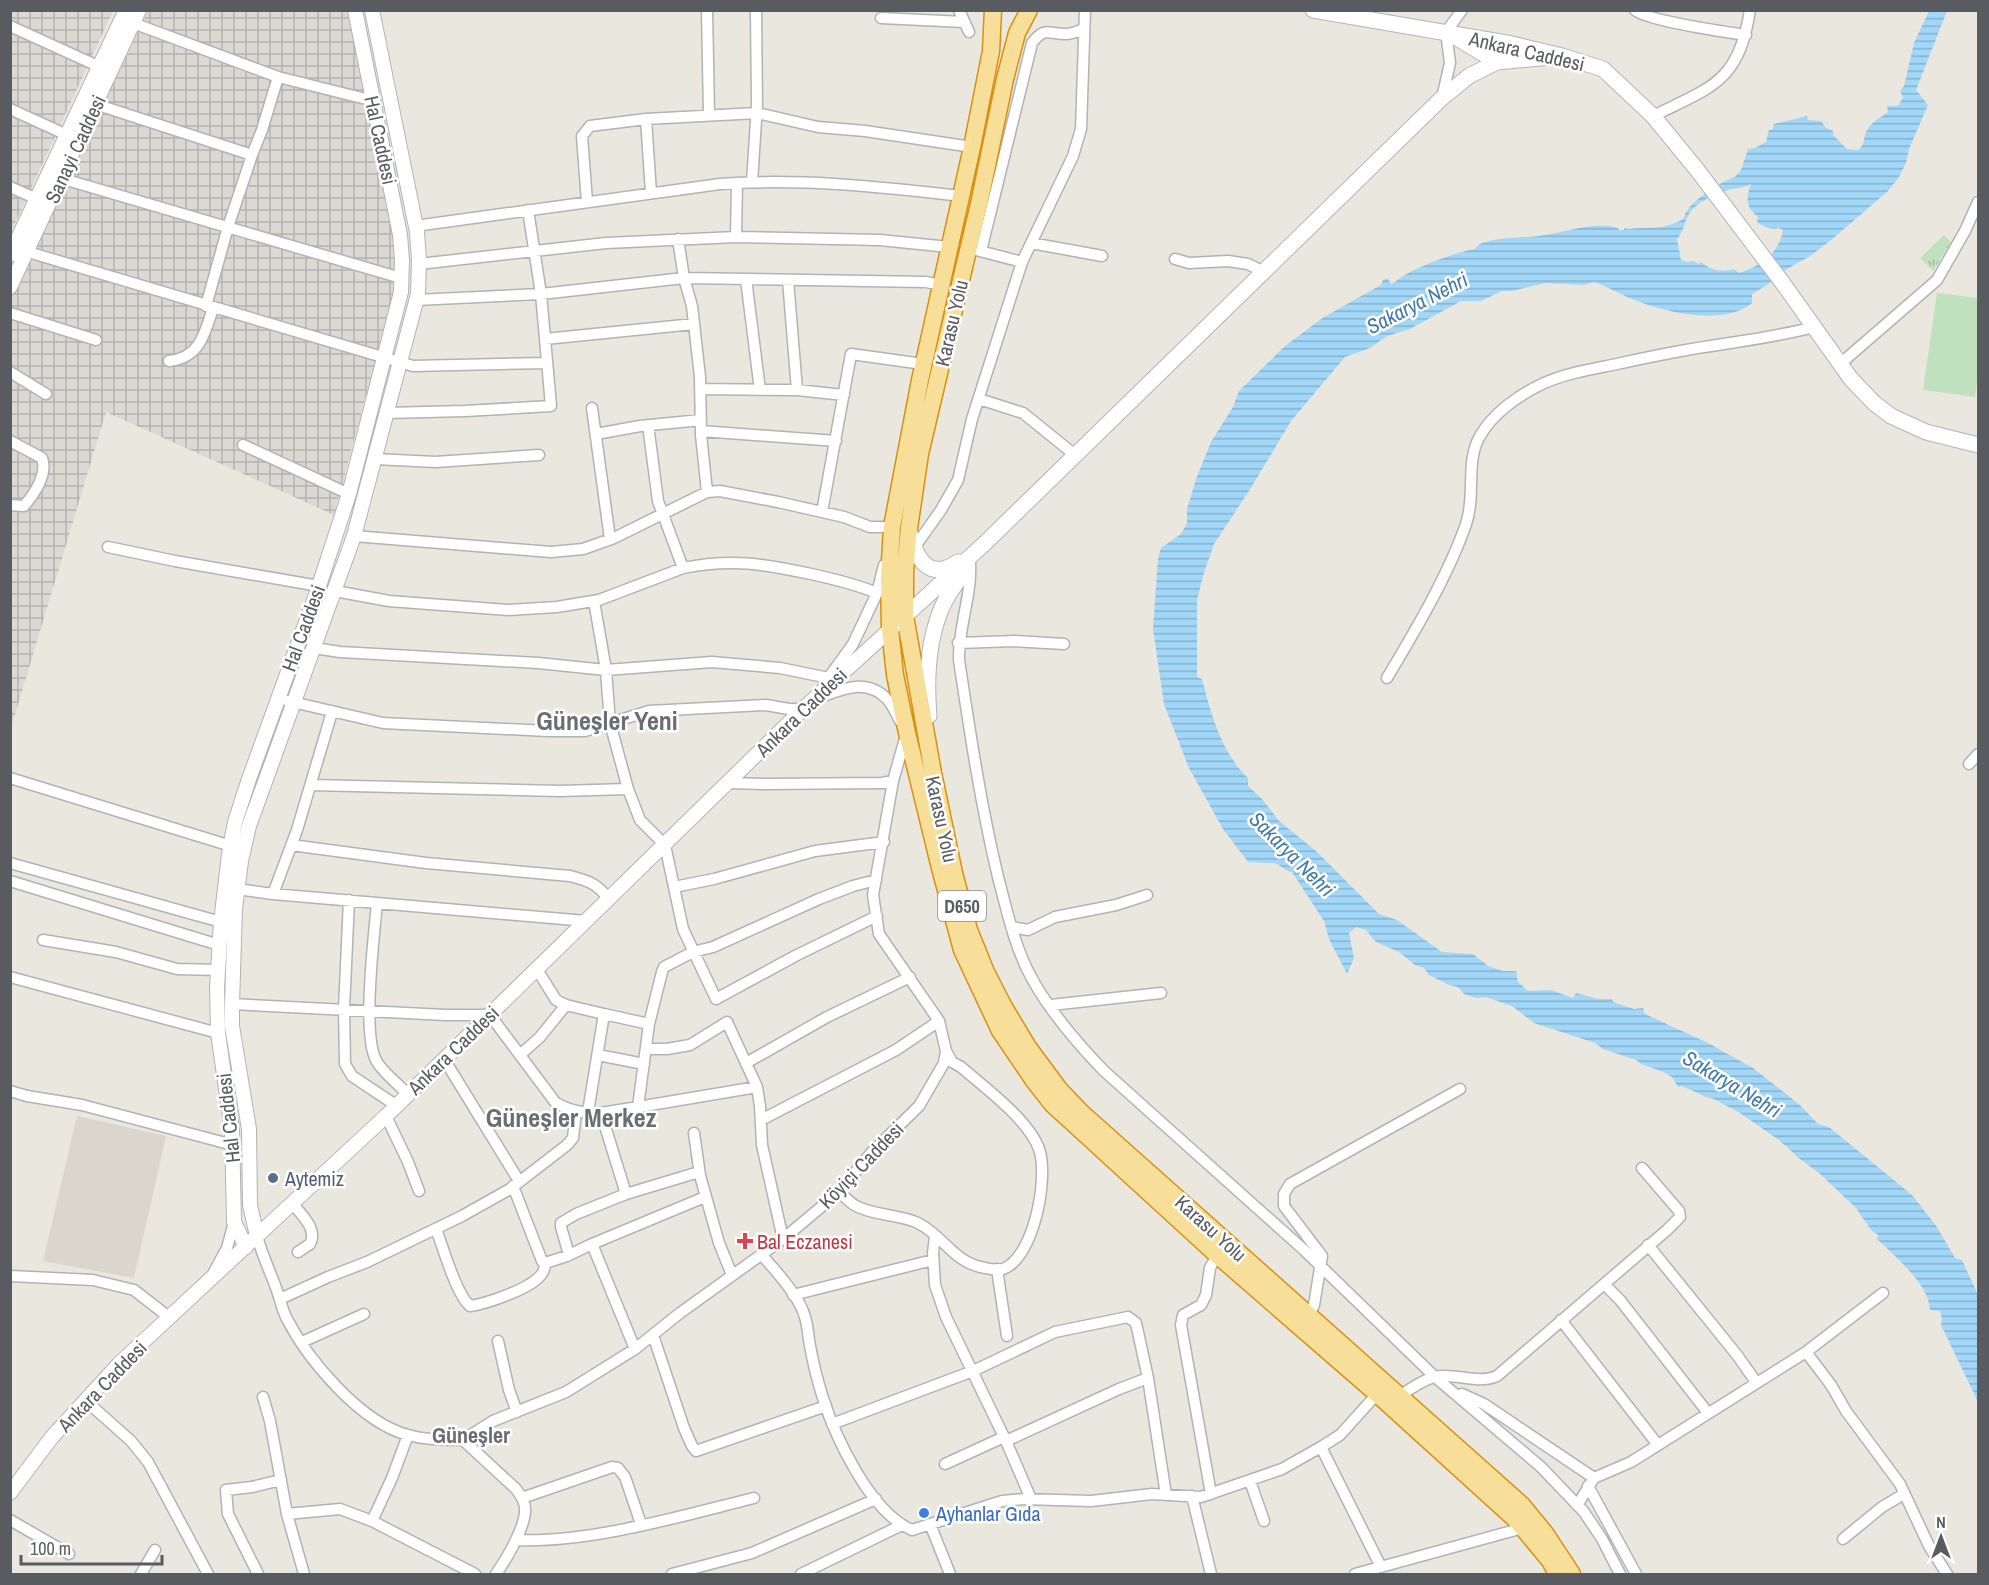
<svg xmlns="http://www.w3.org/2000/svg" width="1989" height="1585" viewBox="0 0 1989 1585" font-family="'Archivo Narrow',sans-serif">
<defs>
<pattern id="industrial-grid" width="8" height="8" patternUnits="userSpaceOnUse" patternTransform="scale(1.5)"><rect width="8" height="8" fill="#dcd9d4"/><path d="M0 4h8M4 0v8" fill="none" stroke="#b5b3af"/></pattern>
<pattern id="grass-tufts" width="24" height="20" patternUnits="userSpaceOnUse" patternTransform="scale(1.5)"><rect width="24" height="20" fill="#bfe1bd"/><path d="M3 7l-1-3M5 7V3M7 7l1-3M15 17l-1-3M17 17v-4M19 17l1-3" fill="none" stroke="#9eba9d"/></pattern>
<pattern id="water-rules" width="6" height="5" patternUnits="userSpaceOnUse" patternTransform="scale(1.5)"><rect width="6" height="5" fill="#a2d7f8"/><path d="M0 2.5h6" fill="none" stroke="#87b2cc"/></pattern>
</defs>
<rect width="100%" height="100%" fill="#eae7df"/>
<path fill="url(#industrial-grid)" d="M11,11H113L11,232Z
M148,11H351L393,229L395,286L334,515L106,412L11,728V297Z"/>
<path fill="#dad6ce" d="M77,1116L166,1136L134,1278L43,1261Z"/>
<path fill="url(#grass-tufts)" d="M1944,235L1951,242L1933,271L1920,258Z"/>
<path fill="#bfe1bd" d="M1937,293L1978,298V374L1975,397L1923,390Z"/>
<path fill="url(#water-rules)" fill-rule="evenodd" d="M1929,11H1947L1916,90L1928,105L1909,149L1906,163L1899,177L1888,191L1830,241L1810,256L1780,273L1767,285L1752,294V303C1724,327 1663,312 1632,299C1619,294 1607,286 1594,282L1584,285L1545,283L1512,291H1502L1481,301H1461L1410,329L1387,336L1370,348L1345,357L1291,421L1249,491L1214,544L1203,576L1197,600V677L1202,679C1211,714 1221,752 1248,778V786L1262,799L1279,821L1316,851L1379,914L1397,920L1442,952L1473,954L1488,966L1503,971H1516L1518,982L1528,991L1551,990L1573,998L1576,993L1598,999H1612L1613,1002L1634,1009L1643,1008L1645,1014L1708,1043L1753,1068L1800,1105L1818,1124L1829,1127L1912,1195L1937,1227L1955,1258L1962,1260L1978,1295V1402L1941,1325L1942,1319L1940,1311L1930,1310C1929,1306 1929,1301 1927,1297C1921,1279 1891,1252 1877,1239L1878,1235L1871,1230L1856,1208L1819,1173L1800,1159L1779,1140L1740,1113L1714,1099L1706,1097L1682,1086L1678,1087L1672,1077L1663,1072L1641,1064L1636,1060L1603,1049L1595,1043L1534,1023L1512,1006L1486,997L1476,998L1464,994L1458,987L1449,985L1429,975L1424,968L1415,965L1399,952L1376,942L1366,930L1356,927L1349,933L1354,958L1347,974L1329,939L1324,921L1292,872C1285,871 1281,865 1274,863C1271,863 1253,863 1248,862L1223,829L1189,768L1164,704L1153,629L1158,559L1161,548L1181,534L1187,523V509L1196,479L1211,442L1233,407L1239,391L1285,346L1324,317L1381,285L1383,280L1388,278L1391,284C1396,282 1398,279 1403,276C1419,266 1457,252 1475,249C1478,246 1478,245 1482,243C1500,237 1520,238 1539,236C1563,233 1594,221 1618,228L1619,230H1624V228C1630,230 1633,228 1639,228C1656,228 1668,228 1683,219C1685,216 1685,213 1687,211C1692,201 1725,179 1735,177L1741,170L1748,149L1755,148L1766,142L1769,130H1772L1774,124L1807,116L1808,120L1821,121L1826,128L1833,131V135L1847,149L1858,150C1865,145 1863,140 1866,132C1871,122 1880,118 1888,112L1887,106H1898L1903,97L1900,91L1904,86L1914,43ZM1751,184C1746,198 1745,206 1758,217L1757,222C1764,227 1771,230 1779,228L1783,230C1779,253 1761,266 1739,273L1734,269C1722,273 1710,270 1701,262L1698,264L1694,261L1687,262L1681,260L1677,239C1684,231 1684,223 1689,214C1695,204 1713,194 1724,191C1736,187 1739,190 1751,184Z"/>
<g fill="none" stroke-linecap="round" stroke-linejoin="round">
<g stroke="#b0b3b7" stroke-width="13">
<path id="minor" d="M707,10L709,115
M959,10L969,32
M1635,10C1647,21 1726,32 1746,35
M881,18L964,22
M133,23L278,77
M10,26L100,67
M1442,98L1450,63L1446,32L1462,10
M95,104L252,155L228,227L206,306
M10,109L67,135
M1653,116C1712,87 1739,82 1750,10
M646,119L651,193
M252,155L262,130L278,77L374,101
M60,178L401,278
M752,182L757,105L756,10
M737,183L736,237L880,240L949,247
M10,187L37,199
M587,202L582,136L590,126L646,119L757,113L818,127L865,131L972,147
M415,226L720,184C800,178 882,187 961,196
M1031,243L1102,256
M976,250L1022,262
M981,251L1032,43C1045,26 1048,34 1066,34C1072,34 1079,31 1084,29
M28,252L413,366L547,363
M1175,259L1189,263L1228,261L1248,264L1264,272
M419,264L606,243L736,237
M746,279L760,390
M788,280L797,390
M416,300L541,294L684,278L926,282L941,285
M10,313L96,340
M545,339L694,324
M169,361C200,358 205,333 213,308
M1840,364L1937,280L1965,231L1978,202
M10,372L46,394
M700,389L797,390L844,395
M979,399L1023,413L1075,455
M592,408L610,539
M386,413L465,411L551,406L541,294L528,210
M648,425L658,501L683,568C731,558 764,564 811,574C834,579 855,584 877,593
M701,431L836,441
M596,434L640,426L701,420
M10,441L42,458C48,475 34,494 24,506L10,505
M243,445L349,494
M375,459L435,462L539,455
M707,492L720,491L778,502L844,517L870,527H892L891,532
M822,512L851,354L923,364
M354,536L551,552L583,549L614,538L707,492L701,435L700,377L692,306L684,278L678,239
M108,547L175,561L319,586
M914,548L941,510L958,480L972,419L1022,262L1073,156L1081,129L1085,10
M970,563C972,596 958,627 959,660C970,733 981,806 998,877C1006,907 1013,940 1027,969C1044,1004 1077,1043 1104,1071L1304,1250L1435,1377L1541,1467L1584,1512L1602,1539L1620,1574
M335,591L389,601L508,610L557,607L599,600L683,568
M594,601L606,670L610,723L628,789L640,820L665,845L683,929L716,999L797,955L877,916
M958,643L1014,641L1064,644
M314,648L340,652L538,663L606,670L712,662L780,668L829,678
M1387,678C1415,631 1448,576 1466,524C1476,496 1465,461 1480,436C1493,413 1519,395 1542,384C1566,373 1592,369 1617,364C1653,356 1688,349 1724,344C1755,339 1784,335 1814,327
M824,684L853,644L877,593L884,565
M818,698C843,689 867,677 888,700C893,706 897,715 900,721
M288,701L383,723L548,731H585L649,711L766,705L789,709H803
M1969,764L1978,754
M10,778L231,846
M728,783L766,784L882,783L893,781
M311,785L560,791L628,789
M291,845L426,863L570,876C589,881 596,883 609,899
M10,863L221,922
M10,881L219,945
M674,887L714,879L815,851L884,842
M237,889L273,894L586,921
M273,894L297,830L332,712
M349,900L344,1009L345,1064L352,1076L397,1106
M377,903C374,936 362,1034 376,1060C381,1071 399,1085 408,1094
M1012,927L1028,930L1055,917L1116,905L1147,895
M43,940L116,952L177,969L218,970
M536,968L556,1000L566,1005L604,1014
M10,977L218,1033
M232,1004L445,1015H490L555,1102C570,1112 583,1112 601,1113
M1051,1005L1161,993
M646,1049H667L690,1045L727,1022L757,1087
M520,1055L540,1037L566,1005
M598,1055L644,1064
M444,1059L519,1181
M746,1063L827,1017L910,977
M10,1091L27,1096L82,1105L233,1145
M638,1107L601,1113L626,1194L699,1172L719,1243L732,1275
M588,1112L604,1014L649,1024
M386,1116L408,1162L419,1191
M761,1120L896,1050L939,1021
M694,1133L700,1175
M513,1186L542,1261L545,1263L567,1256L592,1244L635,1349
M839,1192C844,1196 850,1203 856,1206C875,1216 899,1214 918,1223C944,1236 952,1262 985,1268C989,1269 998,1270 1003,1269C1034,1258 1049,1177 1039,1149C1029,1120 984,1087 961,1067L952,1062L946,1051
M293,1204C302,1216 318,1229 310,1244L298,1252
M436,1229C443,1247 456,1294 470,1306C486,1304 525,1290 537,1279C543,1274 545,1270 545,1263
M257,1236C262,1255 270,1271 276,1288C280,1298 282,1310 287,1319C308,1360 361,1423 408,1435C426,1440 444,1440 463,1440L516,1489C521,1496 526,1503 525,1512C524,1529 506,1560 496,1574
M935,1236L933,1253L935,1285L946,1317L1006,1441L1031,1499
M783,1239L762,1145L760,1106L757,1087L638,1107L649,1024L662,972L664,967L693,952L713,947L819,899L853,886L876,880
M592,1244L705,1197
M1648,1245L1737,1355L1756,1382
M761,1254C775,1270 798,1295 804,1314C808,1324 808,1336 810,1346C813,1362 817,1379 822,1395C835,1437 870,1512 912,1530L1002,1501L1024,1499L1091,1501L1152,1494L1201,1497L1282,1469L1321,1447L1340,1435L1377,1394
M569,1255L561,1227V1223L576,1214L626,1194
M997,1269L1007,1336
M214,1272L227,1248L234,1222
M10,1276L93,1280L134,1290L170,1318
M1604,1284L1620,1300L1708,1413
M793,1295L933,1260
M280,1299L328,1277L367,1262L462,1216L510,1189L567,1145L573,1138L576,1111
M1309,1315L1314,1305L1322,1256L1284,1206V1194L1290,1184L1460,1089
M1561,1320L1658,1445
M653,1335L684,1428L692,1446L696,1451L826,1406
M498,1341L509,1390L517,1412
M302,1342L364,1314
M1806,1352L1883,1293
M1462,1394L1484,1404L1594,1478
M1400,1396C1411,1388 1421,1381 1434,1377C1455,1372 1477,1385 1497,1376L1667,1230L1680,1217L1679,1211L1642,1168
M263,1397L270,1421L287,1514L340,1509L372,1521
M85,1400L131,1441L148,1462L208,1574
M832,1424L973,1371L1055,1332L1128,1317L1136,1323L1148,1378L1166,1495
M408,1435L392,1478L372,1521L475,1574
M463,1440L493,1421L566,1392L635,1349L680,1313L783,1239L839,1192L872,1152L919,1106L944,1063L946,1051L939,1021L879,934L873,895L893,781L906,735
M1006,1441L1119,1389L1148,1378
M1321,1447L1381,1567
M945,1464L1004,1437
M1250,1481L1264,1521
M1588,1486L1636,1574
M1211,1494L1181,1325L1183,1315L1201,1305L1206,1295L1210,1268L1217,1255
M1192,1496L1211,1574
M522,1498L612,1467L618,1468L625,1477L641,1524
M1578,1504L1594,1478L1631,1462L1806,1352L1831,1385L1846,1411L1900,1484L1929,1546L1947,1574
M287,1514L304,1574
M10,1520L69,1554
M930,1524L950,1574
M1843,1539L1882,1507L1904,1494
M516,1540C591,1543 681,1516 754,1498
M141,1574L155,1550
M258,1574L228,1514L226,1490L252,1487L281,1480
M672,1574L752,1553L876,1499
M801,1574L902,1525
M1355,1574L1523,1528"/>
</g>
<g stroke="#b0b3b7" stroke-width="16">
<path id="tertiary" d="M10,255L126,10
M10,287L139,10
M257,1236L250,1205L249,1129L232,1026V1004L235,909L241,861L249,826L354,536L418,294L419,260L417,232L372,10
M246,1247L234,1222L232,1130L218,1033L217,988L221,922L229,854L235,822L249,779L318,589L349,494L401,292L402,260L400,235L355,10
M10,1493L52,1437L119,1364L386,1116L803,709L895,625"/>
</g>
<g stroke="#b1b5ba" stroke-width="17">
<path id="secondary" d="M1313,10L1512,44L1562,56L1603,69L1653,116L1698,171L1782,282L1851,379L1874,403L1891,416L1926,432L1978,445
M1457,38L1497,62
M910,533C916,559 929,582 958,562
M905,616L983,545L1442,98L1469,76L1497,62L1562,56
M929,716C926,680 928,638 943,605C949,592 958,581 966,569"/>
</g>
<g stroke="#da9010" stroke-width="19">
<path id="trunk" d="M993,10L991,51L972,147L920,380L892,527L889,577L890,629L895,675L907,733L940,868L962,950L1000,1031L1034,1081L1052,1104L1217,1255L1377,1394L1517,1521L1550,1561L1557,1574
M1029,10L1017,33L1005,79L979,204L920,454L909,528L905,572V616L933,773L954,873L969,930L986,972L1004,1007L1028,1047L1059,1089L1082,1113L1522,1505L1545,1533L1572,1574"/>
</g>
<use href="#minor" stroke="#fff" stroke-width="10"/>
<use href="#tertiary" stroke="#fff" stroke-width="14"/>
<use href="#secondary" stroke="#fff" stroke-width="15"/>
<use href="#trunk" stroke="#f7de99" stroke-width="16"/>
</g>
<circle fill="#5c6f8a" stroke="#fff" stroke-width="2" cx="273" cy="1178" r="6"/>
<path fill="#e0444e" stroke="#fff" stroke-width="2" d="M742 1232h6v6h6v6h-6v6h-6v-6h-6v-6h6z"/>
<circle fill="#3f7fe0" stroke="#fff" stroke-width="2" cx="924" cy="1513" r="6"/>
<g text-anchor="middle" dominant-baseline="central" stroke-width="5" stroke-linejoin="round" paint-order="stroke">
<rect fill="#fff" stroke="#8a8d90" stroke-width="1.5" x="938" y="891" width="48" height="30" rx="4.5"/>
<g font-size="18" font-weight="bold" fill="#585c60">
<text x="962" y="906">D650</text>
</g>
<g font-size="20" fill="#585c60" stroke="#fff">
<text transform="translate(1527 51) rotate(13)">Ankara Caddesi</text>
<text transform="translate(381 140) rotate(78)">Hal Caddesi</text>
<text transform="translate(75 149) rotate(-65)">Sanayi Caddesi</text>
<text transform="translate(951 323) rotate(-77)">Karasu Yolu</text>
<text transform="translate(303 628) rotate(-70)">Hal Caddesi</text>
<text transform="translate(801 712) rotate(-44)">Ankara Caddesi</text>
<text transform="translate(942 819) rotate(78)">Karasu Yolu</text>
<text transform="translate(453 1050) rotate(-44)">Ankara Caddesi</text>
<text transform="translate(228 1118) rotate(-96)">Hal Caddesi</text>
<text transform="translate(861 1165) rotate(-46)">Köyiçi Caddesi</text>
<text transform="translate(1211 1228) rotate(42)">Karasu Yolu</text>
<text transform="translate(102 1386) rotate(-46)">Ankara Caddesi</text>
</g>
<g font-size="20" fill="#4e5e75" stroke="#fff" text-anchor="start">
<text x="285" y="1178">Aytemiz</text>
</g>
<g font-size="20" fill="#be3a42" stroke="#fff" text-anchor="start">
<text x="757" y="1241">Bal Eczanesi</text>
</g>
<g font-size="20" fill="#366cbe" stroke="#fff" text-anchor="start">
<text x="936" y="1513">Ayhanlar Gıda</text>
</g>
<g font-size="21" font-style="italic" fill="#4279a8" stroke="#fff">
<text transform="translate(1417 303) rotate(-27)">Sakarya Nehri</text>
<text transform="translate(1292 854) rotate(45)">Sakarya Nehri</text>
<text transform="translate(1732 1084) rotate(31)">Sakarya Nehri</text>
</g>
<g font-size="22" font-weight="bold" fill="#696e72" stroke="#fff">
<text x="471" y="1435">Güneşler</text>
</g>
<g font-size="26" font-weight="bold" fill="#696e72" stroke="#fff">
<text x="607" y="720">Güneşler Yeni</text>
<text x="571" y="1117">Güneşler Merkez</text>
</g>
</g>
<rect width="1989" height="1585" fill="none" stroke="#585c60" stroke-width="24"/>
<g transform="translate(1941 1537)" stroke="#ffffff" stroke-width="4.5" paint-order="stroke">
<path d="M0-4.5L10 22L0 15L-10 22Z" fill="#585c60"/>
<text y="-9" font-size="16" font-weight="bold" text-anchor="middle" fill="#585c60">N</text>
</g>
<path d="M21 1555v9h141v-9" fill="none" stroke="#585c60" stroke-width="3"/>
<text x="30" y="1555" font-size="18" fill="#585c60" stroke="#ffffff" stroke-width="4.5" paint-order="stroke">100 m</text>
</svg>
